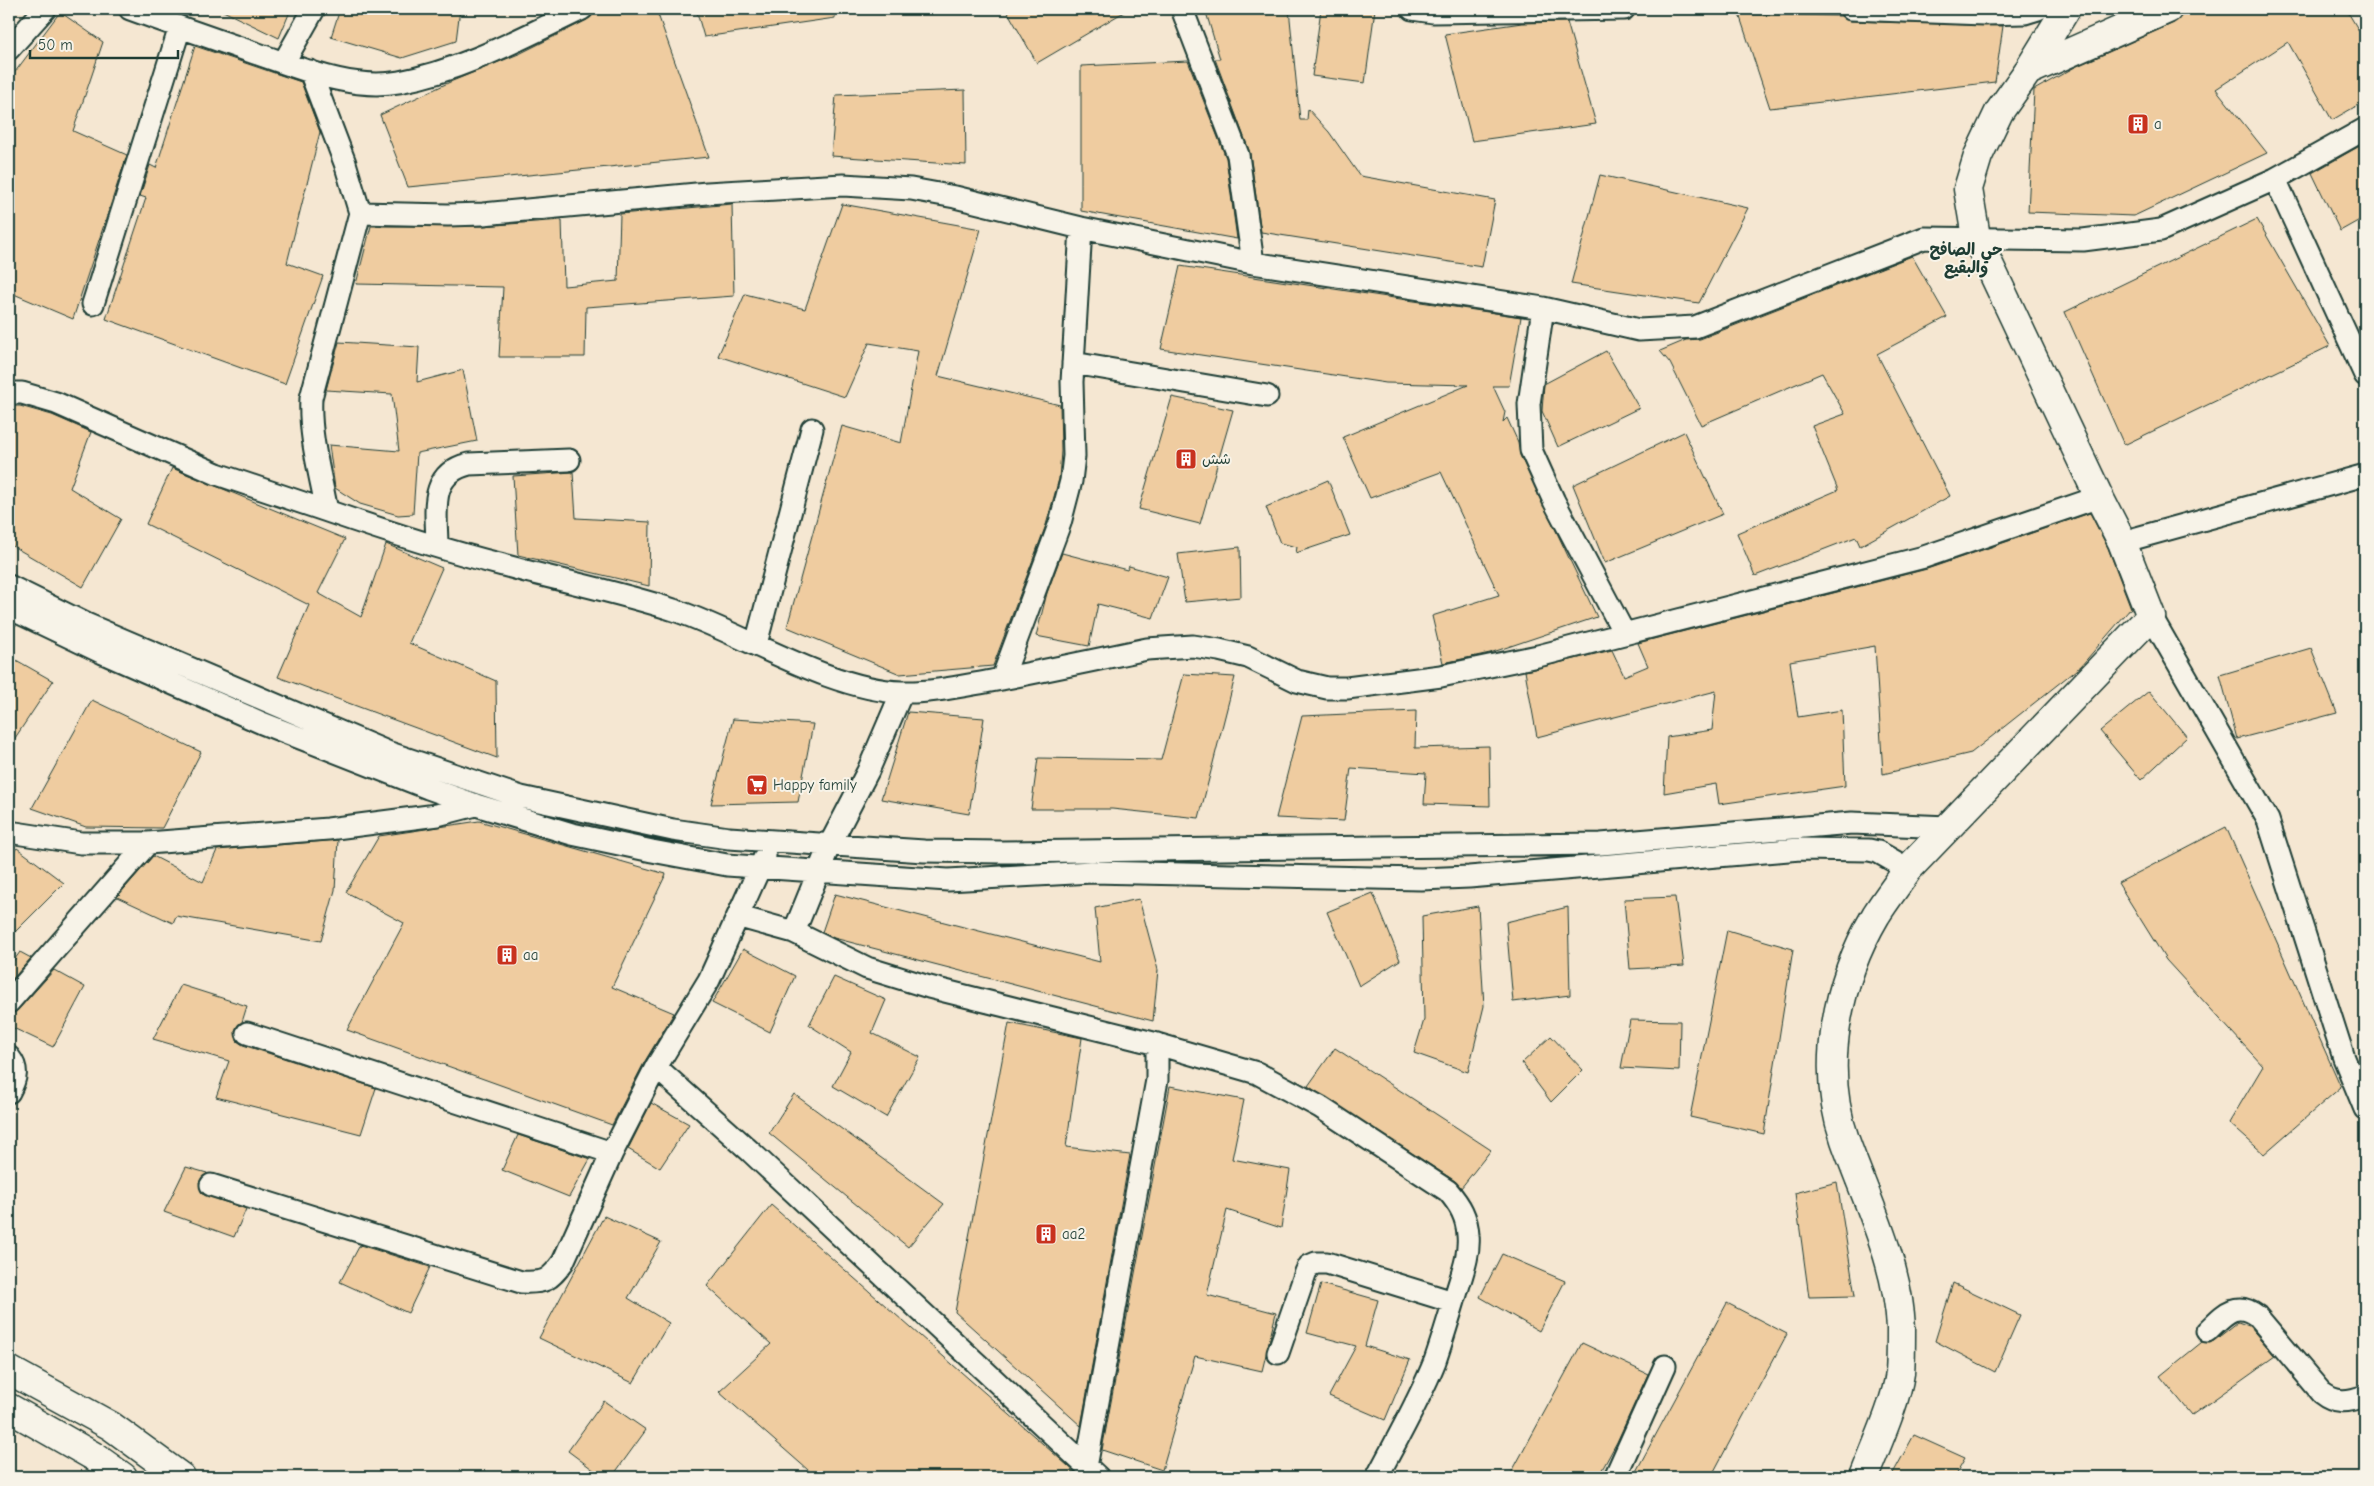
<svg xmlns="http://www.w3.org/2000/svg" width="2374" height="1486" viewBox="0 0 2374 1486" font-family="'Comic Neue','Playpen Sans Arabic',sans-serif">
<rect width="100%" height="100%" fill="#f5e7d2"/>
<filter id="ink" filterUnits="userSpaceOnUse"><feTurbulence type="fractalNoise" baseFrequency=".02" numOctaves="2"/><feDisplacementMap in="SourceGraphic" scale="10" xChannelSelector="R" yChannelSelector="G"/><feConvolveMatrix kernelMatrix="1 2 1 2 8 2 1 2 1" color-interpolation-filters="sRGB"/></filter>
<g filter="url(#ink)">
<path fill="#efcca0" stroke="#1f3d34" d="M219,9H291L279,38Z
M340,9H460L456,41L402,58L331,37Z
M603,9H656L709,157L408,187L380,115L450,82L521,53L587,20L593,13Z
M696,9H835V18L704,37Z
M1006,9H1129L1037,63Z
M1205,9H1289L1300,120H1307L1308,109L1329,132L1360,176L1495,200L1482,267L1261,232L1250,153L1215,59H1220Z
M1321,9H1375L1365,83L1312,76Z
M2196,9H2346L2365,41V101L2332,120L2288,42L2216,89L2267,153L2134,216L2028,212L2034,90L2075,67L2174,23L2181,16Z
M60,12L103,42L73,131L127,155L73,319L9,292V80Z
M1739,14L1841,16L1851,21L2003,26L1995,82L1770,108Z
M1567,22L1596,124L1472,141L1445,34L1522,23Z
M195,46L301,82L320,132L287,263L323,276L285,384L106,319L146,198L140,196L150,165L156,168Z
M1188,61L1226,158L1237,239L1081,211V66Z
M965,90L966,165L831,156L836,95Z
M2365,143V217L2340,231L2312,173Z
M1600,175L1748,208L1699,303L1571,284Z
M732,204L734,296L586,307L585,357H499L503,287L356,284L371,226H483L562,220L564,286L618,281L620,214Z
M842,204L981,229L938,376L1060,405L1061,451L1059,479L1046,525L993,666L900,674L787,627L842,426L901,443L918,351L869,343L845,397L718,356L745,294L805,309Z
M2257,219L2330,346L2124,445L2065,312Z
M1912,256L1947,317L1877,354L1950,496L1860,546L1856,537L1755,576L1737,533L1838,490L1812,426L1845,414L1822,373L1701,425L1670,363L1660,351L1686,340L1700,339Z
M1180,266L1521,317L1509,386H1493L1505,412L1503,422L1507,418L1518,442L1520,455L1597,617L1490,653L1443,663L1432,616L1499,595L1441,472L1370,498L1343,437L1468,385L1386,383L1161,349Z
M339,342L419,347L417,382L463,370L477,441L417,453L413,514L398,515L360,504L335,488L329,445L399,451L392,394L326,390Z
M1606,351L1639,408L1558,447L1542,411L1544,384Z
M1172,397L1233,410L1200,524L1139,509Z
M9,406H20L52,415L91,432L70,488L121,519L83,587L9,544Z
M1684,432L1723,514L1605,563L1573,485Z
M172,468L345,539L318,593L361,617L386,544L442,568L409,643L496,681L497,758L278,677L309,605L146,524Z
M573,472L576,518L650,522L649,586L518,555L513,476Z
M1328,480L1350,535L1296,553L1297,547L1280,543L1266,507Z
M2090,513L2108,548L2131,608L2081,666L1971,753L1883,774L1875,646L1790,661L1798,717L1842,710L1845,786L1719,804L1716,784L1664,793L1667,737L1712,730L1716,691L1537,737L1525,671L1612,650L1624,676L1648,666L1638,643L1927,569Z
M1240,547L1241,597L1185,602L1178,554Z
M1062,553L1127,570L1129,566L1168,577L1153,618L1098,604L1089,646L1036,636L1047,593Z
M2311,648L2337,713L2237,739L2220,675Z
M9,656L53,681L9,747Z
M1184,674L1235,677L1199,818L1112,809H1031L1038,758L1161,760Z
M2149,691L2187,737L2141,780L2100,731Z
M92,700L201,752L162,828L86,827L32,808Z
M1416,711L1415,748L1489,746L1490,806L1424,804L1426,773L1351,768L1344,821L1276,818L1302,716Z
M908,712L984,718L969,814L881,799Z
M733,719L813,724L798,802L711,804Z
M479,821L666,874L612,987L674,1013L645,1061L612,1125L347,1030L404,923L346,892L379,836Z
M2226,827L2341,1087L2264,1154L2229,1123L2263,1066L2166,960L2118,883Z
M338,840L335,890L321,941L176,916L173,923L117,897L153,856L203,882L217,850Z
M17,848L64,883L9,938V857Z
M1373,893L1400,960L1359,986L1327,912Z
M835,894L1100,962L1095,908L1139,899L1158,970L1153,1021L834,938L822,932Z
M1675,897L1684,966L1630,969L1624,899Z
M1478,906L1484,1006L1468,1072L1414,1053L1424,1020L1422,916Z
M1568,907L1570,995L1513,1002L1506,922Z
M1727,930L1793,949L1764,1134L1690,1117Z
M743,949L795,976L770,1032L712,1003Z
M20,952L31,958L9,983V967Z
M54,970L85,987L53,1047L9,1026V1014L18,1010Z
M834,977L886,1000L872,1033L920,1057L886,1117L833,1086L851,1052L809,1025Z
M181,985L247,1006L242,1022L235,1030L237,1041L243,1045L376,1088L361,1134L216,1097L229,1061L153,1039Z
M1630,1020L1680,1021L1679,1071L1621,1068Z
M1009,1023L1082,1038L1066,1147L1130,1155L1081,1426L955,1312Z
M1551,1036L1583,1070L1551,1102L1522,1063Z
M1335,1048L1491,1150L1461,1188L1455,1181L1308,1086Z
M1170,1086L1244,1100L1232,1159L1290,1170L1281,1228L1227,1210L1207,1295L1276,1313L1262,1371L1195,1356L1162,1470L1102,1450Z
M794,1094L944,1204L908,1247L769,1133Z
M651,1103L689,1124L660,1168L628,1149Z
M518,1135L590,1159L569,1197L502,1170Z
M186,1167L207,1173L199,1182L202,1194L246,1209L234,1237L164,1212Z
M1837,1182L1855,1296L1809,1297L1795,1193Z
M771,1205L1076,1473L1079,1477H816L719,1392L771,1344L707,1286Z
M604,1216L661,1242L628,1298L669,1323L633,1383L539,1338Z
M360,1245L430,1267L408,1313L340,1282Z
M1502,1254L1565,1281L1539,1331L1480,1297Z
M1953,1283L2020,1315L1995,1372L1935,1341Z
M1321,1284L1378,1300L1365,1346L1410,1360L1385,1420L1329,1396L1356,1346L1307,1333Z
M1727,1303L1787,1334L1711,1477H1633Z
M2238,1322L2249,1326L2275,1356L2192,1415L2160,1376L2202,1342L2210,1343L2215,1340Z
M1582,1343L1648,1374L1617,1442L1598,1477H1509Z
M604,1401L646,1430L612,1477H603L568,1451Z
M1914,1435L1965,1458L1954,1477H1891Z"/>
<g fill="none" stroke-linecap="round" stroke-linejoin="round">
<g stroke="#1f3d34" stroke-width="25">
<path id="street" d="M130,9C171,24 211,38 252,52C298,67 350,91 399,82C464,70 523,37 582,9
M1182,9L1238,155L1253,263
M1412,9L1433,12L1624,9
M1851,9L1984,14L2025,13L2038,9
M9,49L45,9
M284,62L314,9
M310,71L345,163L360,213L448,215L483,214L707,193L843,185L911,189L955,197L1081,228L1253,263L1543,308L1639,330L1695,327L1924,238L2083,240L2161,230L2275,179L2365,129
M2275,179L2365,375
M360,213L311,398C309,436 320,473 327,511C385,531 443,550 503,565C561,581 620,592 677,611C746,635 830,690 902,692C931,693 962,686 991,681C1043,671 1095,660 1147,649L1193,646L1219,650L1248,657L1297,681L1327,688H1347L1441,676L1538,656L1924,557L2099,497
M93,304L180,27
M1543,308L1529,404L1531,450L1554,501L1624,633
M1073,363L1267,396
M9,393H22L56,403L217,474L327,511
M2122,542L2365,475
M437,546C437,513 427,474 469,464L569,460
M9,586L86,624L387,752L521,797L673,830L729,838L924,851L1002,852L1601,844L1852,823L1948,827
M9,608L103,653L262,723L428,788L476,805L572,834L652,851L727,865L948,880L1092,872L1421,879L1469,877L1800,849L1869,850L1878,852L1908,869
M2151,616L2268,820L2344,1058L2365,1109
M756,644L812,429
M1002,679L1060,523L1071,481L1074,456L1072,382L1081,228
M9,832L81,843H148L328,829L437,815L476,805
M740,917L794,932L867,968L929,987L1157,1044V1080L1086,1467
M794,932L829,846L868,771L902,692
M9,1002L148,843
M247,1033L612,1153
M1157,1044L1257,1073L1320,1107L1448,1191C1460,1205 1467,1217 1468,1235C1470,1254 1462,1274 1457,1291C1450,1314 1443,1338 1435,1361C1419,1401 1397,1439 1377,1477
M9,1057C19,1069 16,1079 9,1092
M656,1067L751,1152L1098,1477
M211,1185L521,1282C545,1283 549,1281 563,1262L612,1153L656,1067L709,980L765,856
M2207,1331C2223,1316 2235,1299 2257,1316L2321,1392C2336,1404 2348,1402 2365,1396
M1278,1353L1306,1272L1309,1266L1316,1263H1327L1453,1302
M1615,1477L1665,1366"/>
</g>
<g stroke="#1f3d34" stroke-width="31">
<path id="secondary" d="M2028,71L2168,9
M9,1370L111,1426L181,1477
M9,1408L95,1457L123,1477
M1864,1477C1875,1448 1896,1403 1900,1373C1901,1359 1901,1343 1901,1328C1898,1262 1867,1202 1845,1140C1819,1067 1837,981 1876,915C1886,899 1898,884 1908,869L2151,616L2122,542L2099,497L1976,237L1968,189L1978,156L1999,112L2028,71L2066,9"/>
</g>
<use href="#street" stroke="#f7f3e8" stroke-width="21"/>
<use href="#secondary" stroke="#f7f3e8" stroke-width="28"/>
</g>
</g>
<defs>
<g id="building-square" transform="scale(1.125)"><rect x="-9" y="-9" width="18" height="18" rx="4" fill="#c8321e" stroke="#f7f3e8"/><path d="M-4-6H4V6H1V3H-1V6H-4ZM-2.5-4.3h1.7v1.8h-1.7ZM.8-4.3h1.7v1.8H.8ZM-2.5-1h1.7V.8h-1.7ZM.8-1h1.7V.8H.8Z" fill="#fff"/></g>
<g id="supermarket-square" transform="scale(1.125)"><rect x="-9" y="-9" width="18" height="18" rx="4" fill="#c8321e" stroke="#f7f3e8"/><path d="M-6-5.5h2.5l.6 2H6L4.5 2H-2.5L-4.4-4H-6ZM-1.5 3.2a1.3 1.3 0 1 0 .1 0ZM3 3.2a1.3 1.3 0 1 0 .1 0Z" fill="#fff"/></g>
</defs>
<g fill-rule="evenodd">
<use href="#building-square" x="2138" y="124"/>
<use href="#building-square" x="1186" y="459"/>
<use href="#supermarket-square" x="757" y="785"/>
<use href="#building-square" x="507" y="955"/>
<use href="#building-square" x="1046" y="1234"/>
</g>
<g text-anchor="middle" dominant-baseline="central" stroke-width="4" stroke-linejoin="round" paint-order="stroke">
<g font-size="15" fill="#1f3d34" stroke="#f7f3e8" text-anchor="start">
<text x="2154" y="124">a</text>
<text x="1202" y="459">شش</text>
<text x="773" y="785">Happy family</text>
<text x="523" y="955">aa</text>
<text x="1062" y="1234">aa2</text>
</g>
<g font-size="16" font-weight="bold" fill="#1f3d34" stroke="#f7f3e8">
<text x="1966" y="250">حي الصافح<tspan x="1966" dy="18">والبقيع</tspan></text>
</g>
</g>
<rect width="2374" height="1486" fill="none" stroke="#f7f3e8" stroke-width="30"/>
<rect x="15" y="15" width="2344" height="1456" fill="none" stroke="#1f3d34" stroke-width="2" filter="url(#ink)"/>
<path d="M30 50v8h148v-8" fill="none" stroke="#1f3d34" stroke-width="2.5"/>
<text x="38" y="50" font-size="15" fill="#1f3d34" stroke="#f7f3e8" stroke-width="4" paint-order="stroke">50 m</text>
</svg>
